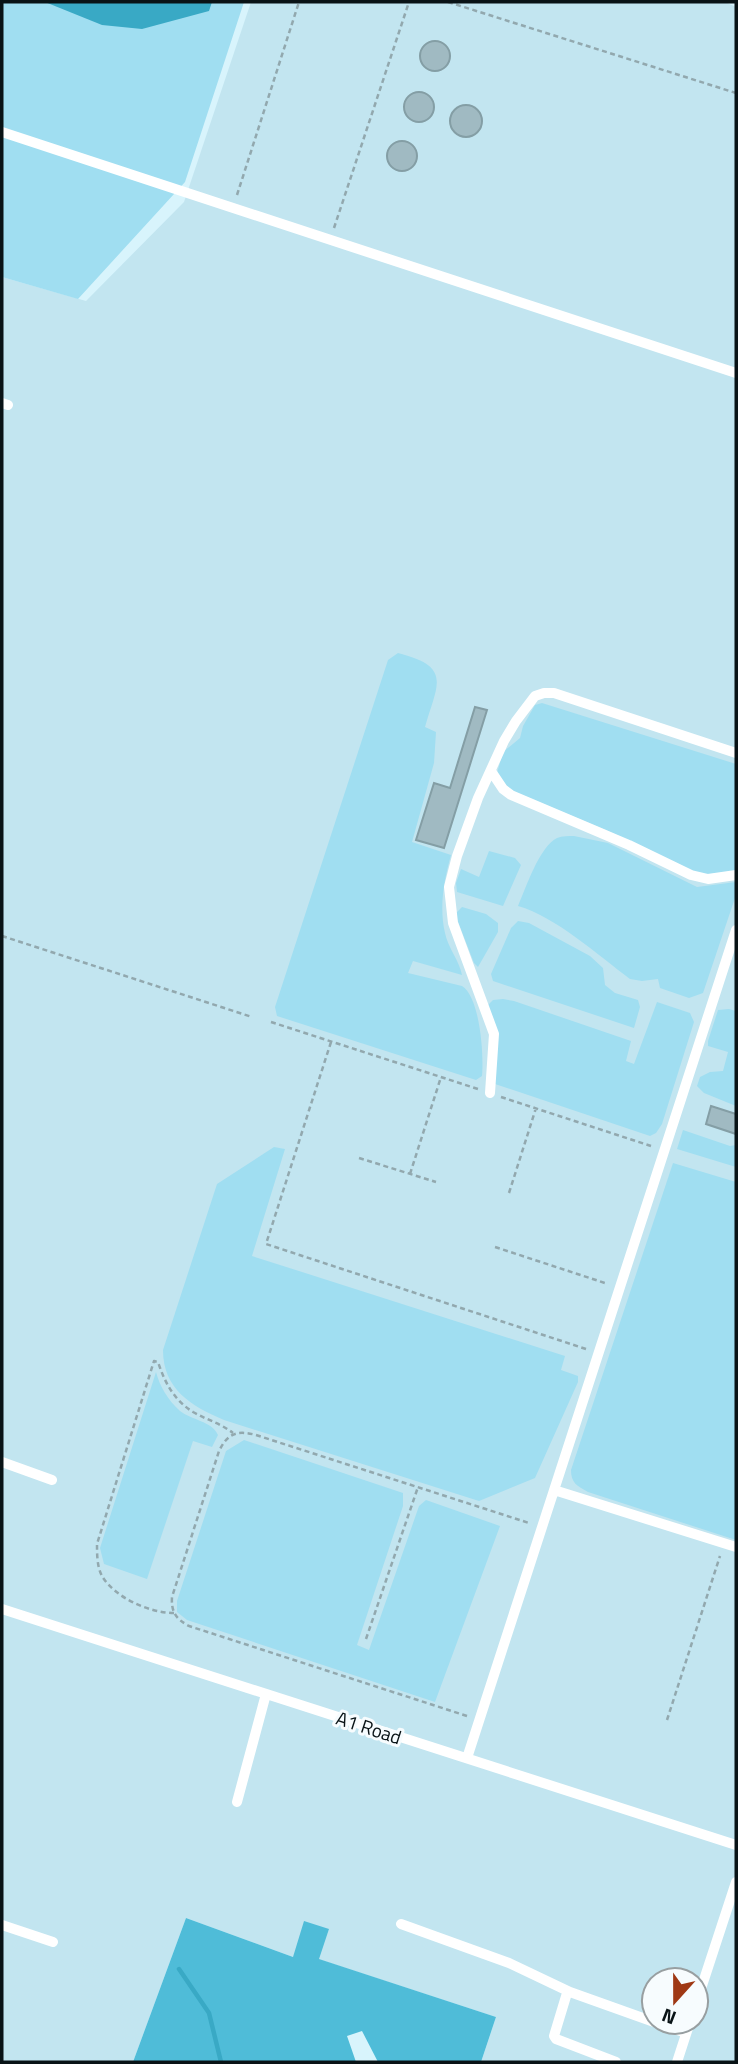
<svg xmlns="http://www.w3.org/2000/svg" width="738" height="2064" viewBox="0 0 738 2064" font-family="'Titillium Web',sans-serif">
<rect width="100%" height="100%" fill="#d8f4fc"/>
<path fill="#c2e5f0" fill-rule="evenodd" d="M251,2H725L736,7V2062H481L496,2017L318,1959L329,1929L293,1957L186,1918L133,2062H2V277L86,301L184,202ZM654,1980H696V2022H654Z"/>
<path fill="#a0def1" d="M2,2H244L185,182L78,299L2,277Z
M398,653C453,667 437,684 425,727L436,732L434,763L412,842L451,855C444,880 439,907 445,933C448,948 459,960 462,975L413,961L408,973L462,986C480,997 484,1055 482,1076L476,1080L277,1016L275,1007L388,660Z
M542,703L736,764V871L703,875L685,870L606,830L510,790L497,773L503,752L520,738L523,726L535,705Z
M574,836L608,843L697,887L736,882V895L703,993L689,998L660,988L658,979L642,981L630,979C598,955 556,917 518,906C526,888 539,847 557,838C562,836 569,836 574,836Z
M489,851L515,858L521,865L503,906L457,892L456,883L461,869L479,877Z
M462,907L486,914L498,923V932L478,967L474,963L455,914Z
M518,921L529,923L590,956L603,968L605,985L615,993L638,1000L640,1007L634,1028L493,981L491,974L511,928Z
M503,999L514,1001L631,1041L626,1061L634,1064L657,1002L690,1013L694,1022L662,1124L656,1133L650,1136L495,1084L488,1005L493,1000Z
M729,1009L736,1011V1106L704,1093L697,1086L700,1077L710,1072L723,1071L728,1052L708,1046V1041L718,1010Z
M683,1130L730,1146L736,1145V1167L677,1149Z
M274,1147L285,1149L252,1256L565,1356L561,1370L578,1376V1382L535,1478L479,1501L224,1420C191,1406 163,1389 163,1350L217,1184Z
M673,1163L736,1182V1540L588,1492C577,1486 571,1483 571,1470Z
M156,1372C160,1387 168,1400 180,1411C191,1420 212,1421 218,1435L212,1447L193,1441L147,1579L104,1564L100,1548Z
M244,1440L403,1493V1506L357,1645L369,1650L419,1506L426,1500L500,1526L435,1702L187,1620L177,1612V1601L226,1451Z"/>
<path fill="#4fbcd8" d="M186,1918L293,1957L304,1921L329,1929L319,1959L496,2017L481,2062H378L362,2031L347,2036L356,2062H133Z"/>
<path fill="#39a9c5" d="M45,2H212L209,11L142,29L102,25Z"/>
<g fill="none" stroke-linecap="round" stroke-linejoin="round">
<path stroke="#39a9c5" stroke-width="4.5" d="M179,1969L209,2013L221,2062"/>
</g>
<path fill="#a0bac2" stroke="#849ea5" stroke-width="2" d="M420 56a15 15 0 1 1 30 0a15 15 0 1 1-30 0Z
M404 107a15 15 0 1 1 30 0a15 15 0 1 1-30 0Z
M450 121a16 16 0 1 1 32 0a16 16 0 1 1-32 0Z
M387 156a15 15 0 1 1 30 0a15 15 0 1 1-30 0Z
M475,707L487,710L444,848L416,840L434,783L450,788Z
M711,1106L736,1114V1134L706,1124Z"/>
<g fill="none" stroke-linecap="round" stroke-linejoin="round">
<path stroke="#92a8ae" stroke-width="2.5" stroke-dasharray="5 3.5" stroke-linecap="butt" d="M448,2L736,93
M237,195L299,2
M334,228L409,2
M2,936L252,1017
M271,1022L478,1089
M331,1042L266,1244L586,1349
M501,1097L651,1146
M359,1158L436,1182
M410,1174L441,1077
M509,1193L536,1108
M495,1247L608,1284
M174,1613C150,1613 115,1598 102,1576C97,1567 97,1554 97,1544L154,1361L158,1362C165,1383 174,1400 193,1412C207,1420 220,1423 233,1433
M366,1639L418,1487
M467,1716L189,1626C176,1619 171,1612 172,1597L219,1451C228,1433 237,1430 256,1435L529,1523
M667,1720L720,1556"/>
<path stroke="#fff" stroke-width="10" d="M2,132L736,373
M2,403L8,405
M491,771L503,789L511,795L629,845L691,875L708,879L736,875
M490,1093L494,1034L453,923L449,887L457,856L478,798L504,741L516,721L535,696L544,693H554L736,753
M2,1462L52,1480
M554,1490L736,1547
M2,1609L736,1845
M467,1758L736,930
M237,1802L266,1694
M401,1924L509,1963L570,1992
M2,1925L53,1942
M696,2004L736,1882
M655,2022L686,2033
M616,2062L556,2039L554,2036L567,1993L570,1992L654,2022
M677,2062L690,2022"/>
</g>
<g text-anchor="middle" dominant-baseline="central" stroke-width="6" stroke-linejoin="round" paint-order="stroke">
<g font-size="19" fill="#091316" stroke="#f7fcfe">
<text transform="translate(369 1727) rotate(18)">A1 Road</text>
</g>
</g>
<rect width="738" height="2064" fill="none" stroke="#091316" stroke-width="7"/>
<g transform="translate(675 2001) rotate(201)"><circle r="33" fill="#f7fcfe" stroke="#989fa1" stroke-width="2"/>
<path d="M0-5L12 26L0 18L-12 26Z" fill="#9f3915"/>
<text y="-10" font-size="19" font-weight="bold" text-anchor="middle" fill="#091316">N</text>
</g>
</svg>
